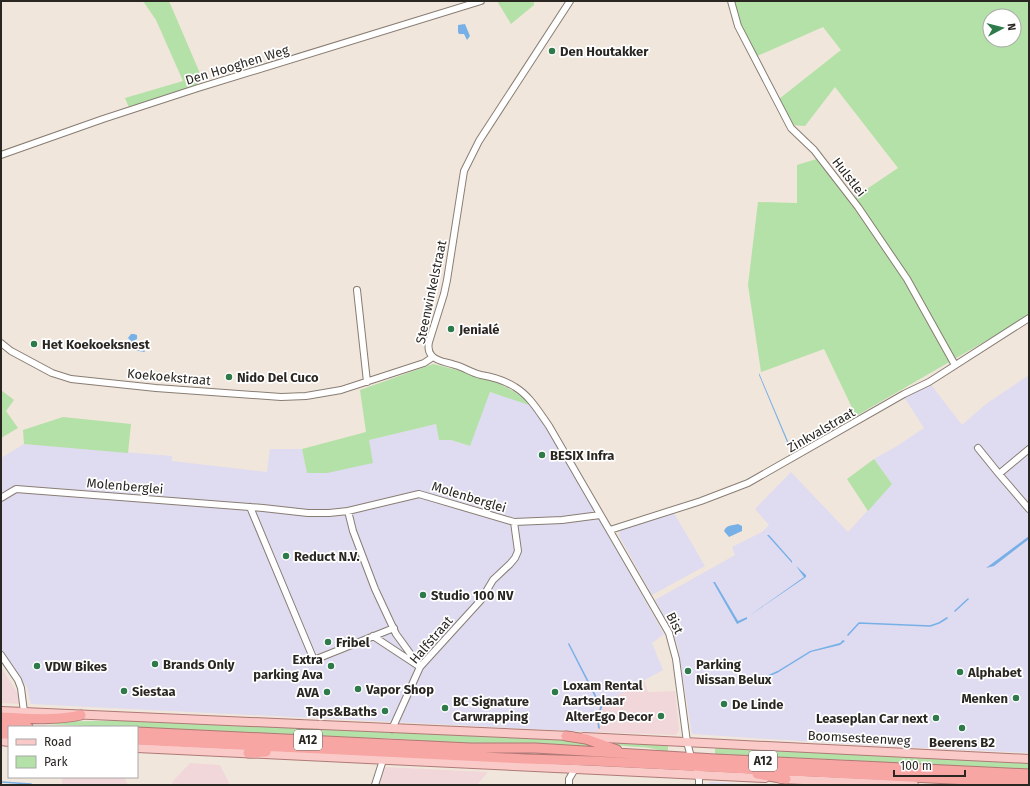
<svg xmlns="http://www.w3.org/2000/svg" width="1030" height="786" viewBox="0 0 1030 786" font-family="'Fira Sans',sans-serif">
<rect width="100%" height="100%" fill="#f1e6db"/>
<path fill="#f1d7d9" d="M1,667L18,694L20,704L1,703Z
M644,680L648,692L675,691L679,730L677,734L675,735L596,732L598,706Z
M190,763L220,765L230,785H173L172,782Z
M383,767L488,772L477,785H378Z
M62,777H124L128,785H62Z"/>
<path fill="#dfdbf1" d="M1029,375V753L847,744L692,734L678,647L672,631L655,600L735,555L732,547L762,532L769,525L755,509L791,472L848,532L892,484L874,459L897,446L924,428L902,394L929,382L962,425L986,404Z
M490,392L536,407L600,515L607,533L664,634L652,643L663,670L598,706L596,732L31,704L27,687L1,654V458L24,444L172,456V461L267,472L270,449H302L307,473L369,440L436,424L439,440H451L469,446Z
M674,513L705,566L652,595L619,536L620,530Z
M711,782L739,784L767,785H706Z"/>
<path fill="#b3e1a7" fill-rule="evenodd" d="M143,1H169L202,78L198,88L130,110L125,98L183,81L156,20Z
M497,1H534V5L511,24Z
M733,1H1029V316L856,416L824,349L761,372L748,285L758,202L797,203V165L820,158L852,199L898,168L835,87L805,126L792,125L779,99L841,50L823,27L755,57L738,26ZM990,16H1014V40H990Z
M433,364C469,373 505,379 532,406L490,392L470,446L451,440H439L436,424L369,440L373,463L327,473H307L302,449L366,432L360,390Z
M1,390L14,400L6,411L18,428L1,438Z
M63,417L131,424L128,453L24,444L23,430Z
M874,459L892,484L868,511L847,479Z
M1,718C45,721 90,723 134,719L578,740L604,748L418,742L416,740L383,738L381,740L137,728V727H109L1,722Z
M600,741L668,744V752C661,751 656,749 650,748C631,746 619,747 600,741Z
M715,746L1029,761V771L859,764L858,761L849,760L715,754Z"/>
<path fill="#77b0e7" d="M465,24L470,36L467,40L464,34H459L458,32V25Z
M131,334H134L137,335V339L135,340L134,344L135,347L142,346L145,352L133,350L131,341L128,338Z
M759,373L793,453L792,454L759,375Z
M738,524L742,526V531L729,537L724,531C727,524 732,526 738,524Z
M767,535H769L792,561V563Z
M1029,536V539L994,566L986,568Z
M796,566L806,575V577L749,616L804,577Z
M713,582H715L738,621L747,617V619L737,624Z
M843,640L845,641L840,645L811,652L777,673L776,672L810,651L840,643Z
M569,643L602,707L599,722L600,729L598,728L597,719L600,707L568,644Z"/>
<g fill="none" stroke-linecap="round" stroke-linejoin="round">
<path stroke="#77b0e7" stroke-width="1.5" d="M955,611L968,599
M848,635L859,623L930,626L939,623L947,618
M766,677L777,672
M1,782L31,784L32,785"/>
<g stroke="#887d73" stroke-width="8">
<path id="minor" d="M570,1L479,141L464,171L447,280L444,294L429,342C428,347 428,352 432,356C438,362 447,362 455,365C464,367 471,373 481,375C493,377 504,380 515,387C530,396 539,412 549,426L669,633L676,659L687,742L692,761
M731,1L738,26L791,128L814,150L858,207L907,279L955,365
M1,155L103,119L198,88L481,1
M357,290L367,382
M1,343L11,351L52,373L71,379L156,388L281,397L306,396L341,390L424,363L433,357
M978,448L999,474
M1029,449L999,474L1029,509
M1,498L16,489L263,508L308,513H329L348,511L419,494L514,522L562,520L600,515
M250,507L314,660L394,628
M348,511L353,531L375,589L396,634L420,667
M610,530L701,501L748,483L904,394L929,382L1029,318
M373,636L417,665
M1,655L18,680L21,688L24,712
M392,729L420,667L481,600L493,580L510,564L515,558L518,551L514,522
M697,771L699,780V785
M375,785L383,760
M569,785V779L575,769"/>
</g>
<g stroke="#af7976" stroke-width="10">
<path id="major" d="M1,711L571,736
M584,737L1029,759
M1,741L9,742
M137,748L765,778
M781,779L914,785"/>
</g>
<g stroke="#af7976" stroke-width="11">
<path id="highway" d="M1,717C28,718 54,721 81,715
M1,726L28,727
M137,732L470,748H535L715,759L1029,774
M1,734H9
M566,736L586,739L617,750
M137,740L526,759L593,761L1029,783
M248,753L266,752
M757,774L786,779"/>
</g>
<use href="#minor" stroke="#fff" stroke-width="6"/>
<use href="#major" stroke="#facac8" stroke-width="8"/>
<use href="#highway" stroke="#f7a6a3" stroke-width="9"/>
</g>
<g fill="#2e7a4a" stroke="#fff" stroke-width="1.5">
<circle cx="552" cy="51" r="4"/>
<circle cx="451" cy="329" r="4"/>
<circle cx="34" cy="344" r="4"/>
<circle cx="229" cy="377" r="4"/>
<circle cx="542" cy="455" r="4"/>
<circle cx="286" cy="556" r="4"/>
<circle cx="423" cy="595" r="4"/>
<circle cx="328" cy="642" r="4"/>
<circle cx="155" cy="664" r="4"/>
<circle cx="37" cy="666" r="4"/>
<circle cx="331" cy="666" r="4"/>
<circle cx="688" cy="671" r="4"/>
<circle cx="960" cy="672" r="4"/>
<circle cx="358" cy="689" r="4"/>
<circle cx="124" cy="691" r="4"/>
<circle cx="327" cy="692" r="4"/>
<circle cx="555" cy="692" r="4"/>
<circle cx="1016" cy="698" r="4"/>
<circle cx="724" cy="704" r="4"/>
<circle cx="445" cy="708" r="4"/>
<circle cx="385" cy="711" r="4"/>
<circle cx="661" cy="716" r="4"/>
<circle cx="936" cy="718" r="4"/>
<circle cx="962" cy="728" r="4"/>
</g>
<g text-anchor="middle" dominant-baseline="central" stroke-width="3.5" stroke-linejoin="round" paint-order="stroke">
<g fill="#fff" stroke="#6a6764" stroke-width="1">
<rect x="294" y="730" width="28" height="20" rx="3"/>
<rect x="749" y="751" width="28" height="20" rx="3"/>
</g>
<g font-size="12" font-weight="bold" fill="#2a2622">
<text x="308" y="740">A12</text>
<text x="763" y="761">A12</text>
</g>
<g font-size="13" font-weight="bold" fill="#2a2622" stroke="#fff" text-anchor="start">
<text x="560" y="51">Den Houtakker</text>
<text x="459" y="329">Jenialé</text>
<text x="42" y="344">Het Koekoeksnest</text>
<text x="237" y="377">Nido Del Cuco</text>
<text x="550" y="455">BESIX Infra</text>
<text x="294" y="556">Reduct N.V.</text>
<text x="431" y="595">Studio 100 NV</text>
<text x="336" y="642">Fribel</text>
<text x="323" y="659" text-anchor="end">Extra<tspan x="323" dy="15">parking Ava</tspan></text>
<text x="163" y="664">Brands Only</text>
<text x="696" y="664">Parking<tspan x="696" dy="15">Nissan Belux</tspan></text>
<text x="45" y="666">VDW Bikes</text>
<text x="968" y="672">Alphabet</text>
<text x="563" y="685">Loxam Rental<tspan x="563" dy="15">Aartselaar</tspan></text>
<text x="366" y="689">Vapor Shop</text>
<text x="132" y="691">Siestaa</text>
<text x="319" y="692" text-anchor="end">AVA</text>
<text x="1008" y="698" text-anchor="end">Menken</text>
<text x="453" y="701">BC Signature<tspan x="453" dy="15">Carwrapping</tspan></text>
<text x="732" y="704">De Linde</text>
<text x="377" y="711" text-anchor="end">Taps&amp;Baths</text>
<text x="653" y="716" text-anchor="end">AlterEgo Decor</text>
<text x="928" y="718" text-anchor="end">Leaseplan Car next</text>
<text x="962" y="742" text-anchor="middle">Beerens B2</text>
</g>
<g font-size="13" fill="#2a2622" stroke="#fff">
<text transform="translate(237 65) rotate(-17)">Den Hooghen Weg</text>
<text transform="translate(849 177) rotate(52)">Hulstlei</text>
<text transform="translate(431 292) rotate(-78)">Steenwinkelstraat</text>
<text transform="translate(169 377) rotate(5)">Koekoekstraat</text>
<text transform="translate(821 430) rotate(-30)">Zinkvalstraat</text>
<text transform="translate(125 486) rotate(5)">Molenberglei</text>
<text transform="translate(469 497) rotate(17)">Molenberglei</text>
<text transform="translate(675 623) rotate(64)">Bist</text>
<text transform="translate(431 640) rotate(-49)">Halfstraat</text>
<text transform="translate(859 738) rotate(3)">Boomsesteenweg</text>
</g>
</g>
<rect width="1030" height="786" fill="none" stroke="#2a2622" stroke-width="4"/>
<rect x="8" y="726" width="130" height="52" fill="#ffffff" stroke="#aaa8a7"/>
<rect x="16" y="739" width="20" height="6" fill="#facac8" stroke="#aaa8a7"/>
<text x="44" y="746" font-size="12" fill="#2a2622">Road</text>
<rect x="16" y="756" width="20" height="12" fill="#b3e1a7" stroke="#aaa8a7"/>
<text x="44" y="766" font-size="12" fill="#2a2622">Park</text>
<g transform="translate(1002 28) rotate(83)"><circle r="19" fill="#ffffff" stroke="#aaa8a7"/>
<path d="M0-3L7 15L0 10L-7 15Z" fill="#2e7a4a"/>
<text y="-6" font-size="11" font-weight="bold" text-anchor="middle" fill="#2a2622">N</text>
</g>
<path d="M894 770v6h71v-6" fill="none" stroke="#2a2622" stroke-width="2"/>
<text x="900" y="770" font-size="12" fill="#2a2622" stroke="#ffffff" stroke-width="3" paint-order="stroke">100 m</text>
</svg>
